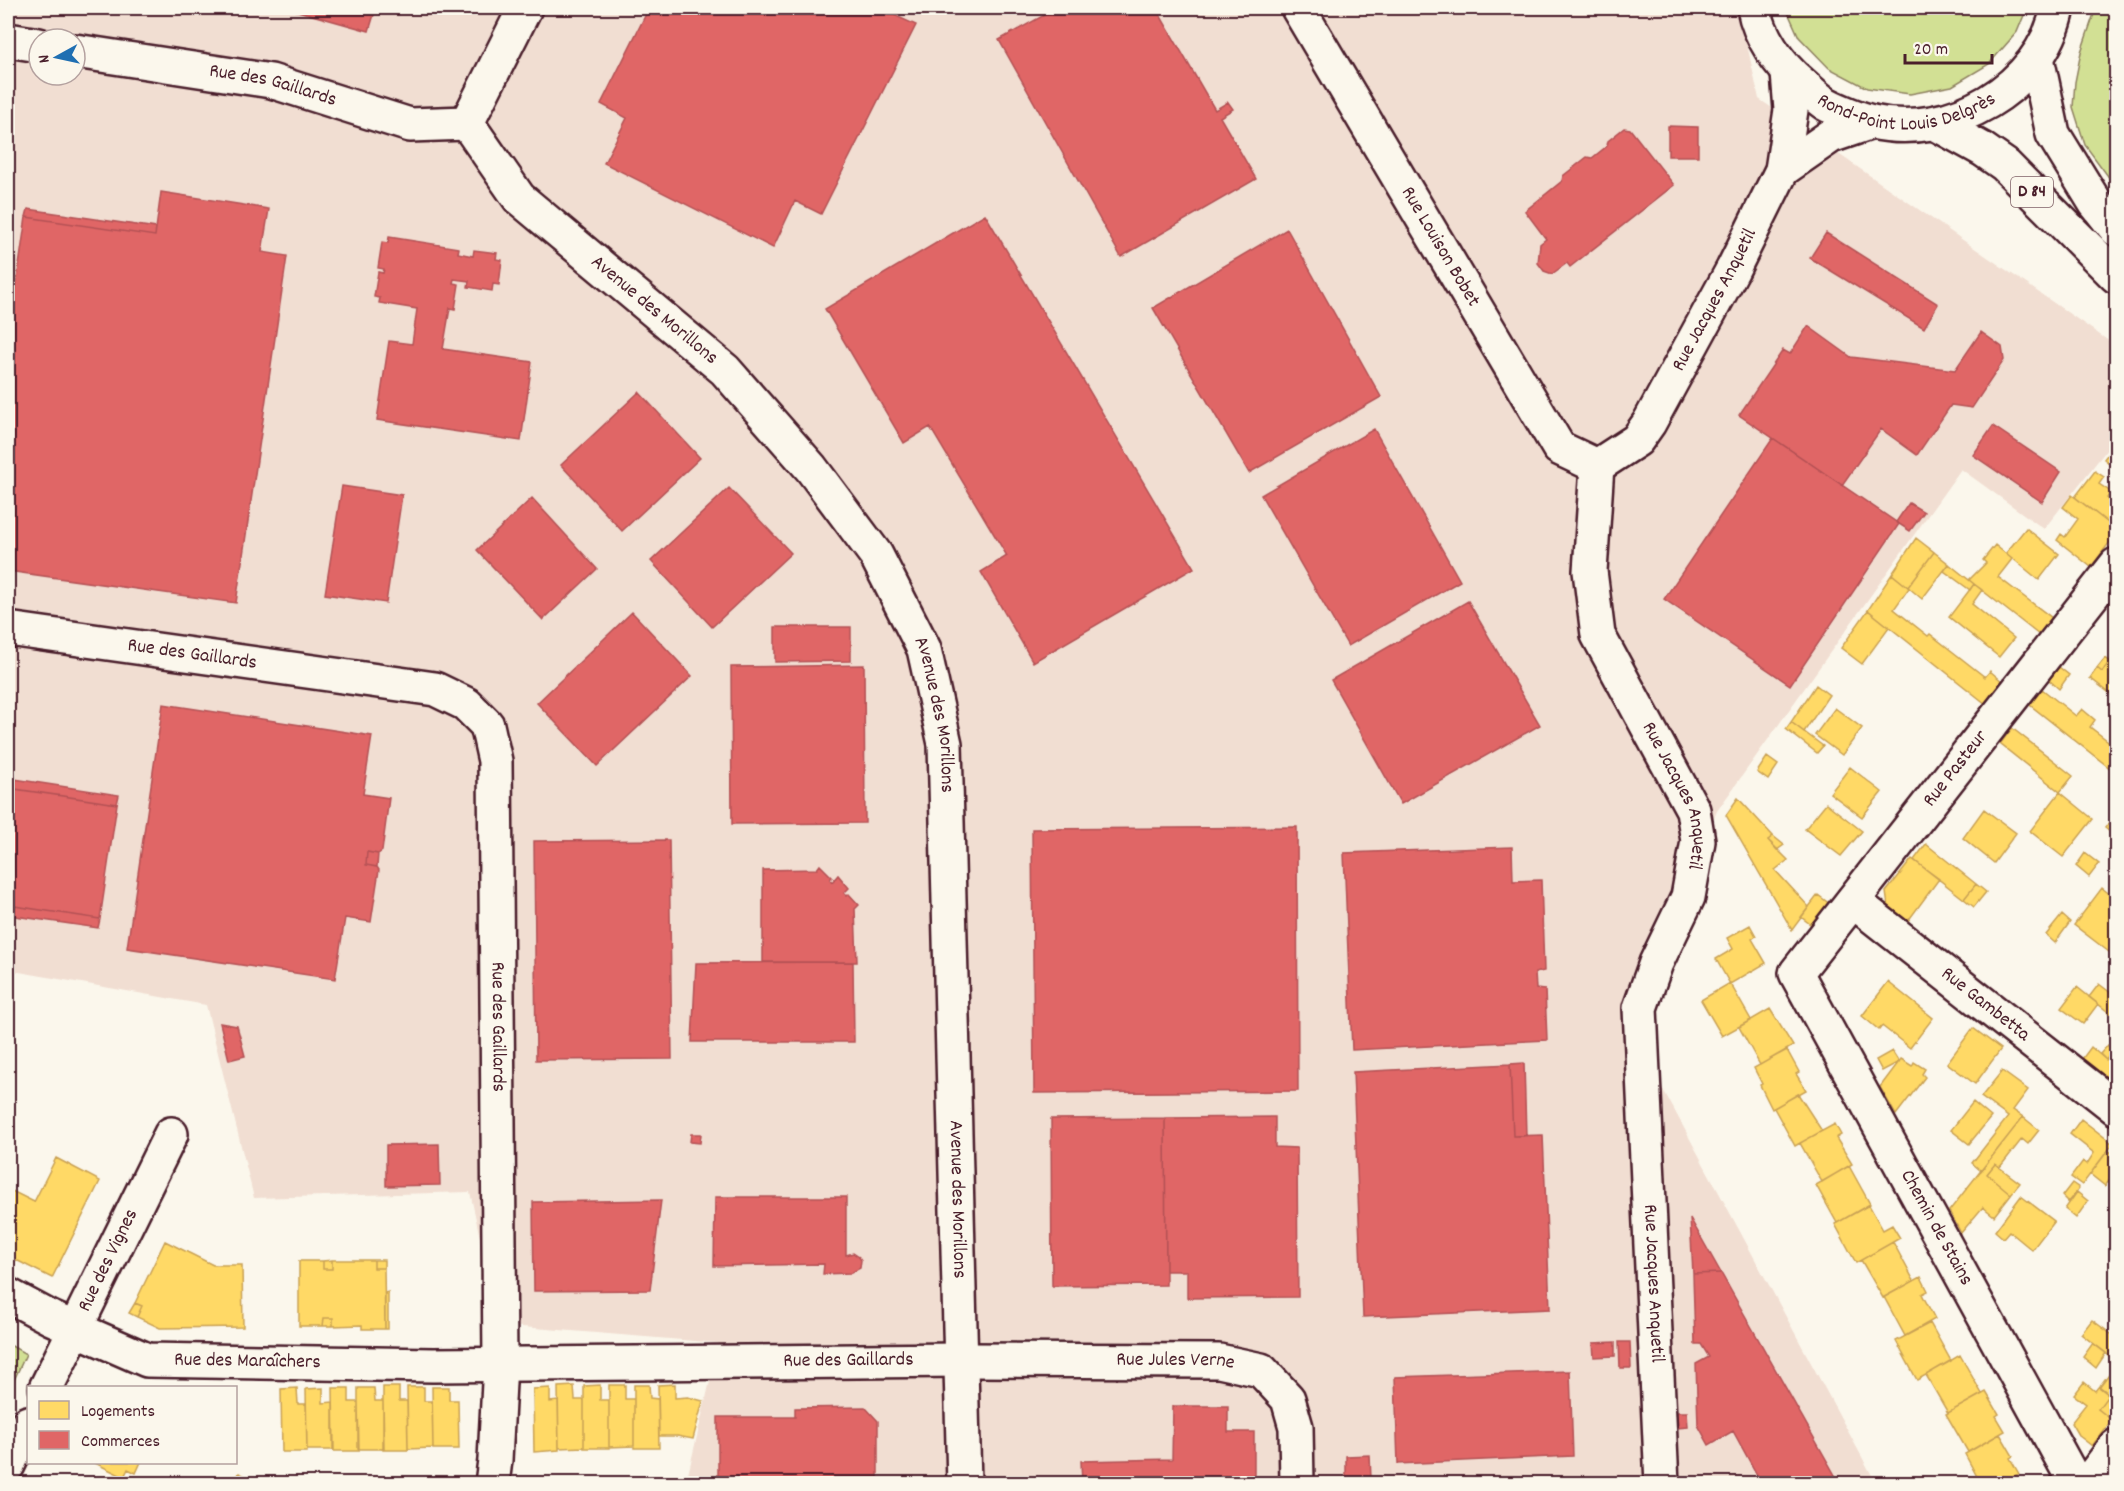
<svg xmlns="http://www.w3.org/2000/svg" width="2124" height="1491" viewBox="0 0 2124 1491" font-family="Dekko,sans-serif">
<rect width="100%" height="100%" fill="#fbf7ec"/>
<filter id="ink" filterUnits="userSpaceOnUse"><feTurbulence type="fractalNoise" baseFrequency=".0167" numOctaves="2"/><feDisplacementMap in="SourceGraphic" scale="12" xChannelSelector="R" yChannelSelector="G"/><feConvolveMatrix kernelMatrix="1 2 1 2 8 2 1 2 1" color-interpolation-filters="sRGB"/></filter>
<g filter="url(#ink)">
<path fill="#f1ded2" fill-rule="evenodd" d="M8,8H1739L1759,99L2116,346V438L2044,529L1961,469L1717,811L1625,1019L1876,1483H686L719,1343L499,1325L470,1192L254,1198L206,1005L8,970ZM39,39H75V75H39Z"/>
<path fill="#d2e094" stroke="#8e8060" stroke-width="1.5" d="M1786,8H2027L2017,32L1989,64L1952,86L1910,94L1867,88L1829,68L1799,37Z
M2096,8H2116V187L2085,145L2073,107L2075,82L2081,52Z
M8,1344L26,1354L8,1393Z"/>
<path fill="#ffd966" stroke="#c9a154" stroke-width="1.5" d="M2116,443V469L2104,459Z
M2095,471L2104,477L2099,484L2111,492L2107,498L2116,505V529L2075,497Z
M2072,495L2116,529V534L2091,567L2057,540L2061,534L2065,537L2078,519L2063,507Z
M2026,528L2059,554L2039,580L2006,553Z
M1916,538L1934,552L1908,587L1892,574Z
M1995,545L2012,559L1998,577L2052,618L2039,635L1969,580L1986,563L1983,560Z
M1934,552L1949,564L1922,599L1908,587Z
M1949,564L1974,584L1970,590L1944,571Z
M1892,574L1909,588L1894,609L1928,636L1930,634L1985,677L1990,671L2003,682L1986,704L1868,610Z
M1974,584L1982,590L1972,604L2014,638L1999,657L1949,617Z
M1868,610L1889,627L1862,664L1841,648Z
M2116,655V698L2090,678L2097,668L2102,672Z
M2105,658L2110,661L2102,672L2097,668Z
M2059,667L2069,675L2059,689L2049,680Z
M1816,685L1829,695L1804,732L1791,722Z
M2042,689L2076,716L2082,709L2095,720L2090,727L2116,747V773L2030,705Z
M1835,708L1862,728L1842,755L1815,735Z
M1791,722L1823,746L1817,753L1786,729Z
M2012,728L2073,776L2060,792L2000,744Z
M1767,757L1778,765L1768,780L1757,772Z
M1850,767L1882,792L1862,817L1830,793Z
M2060,792L2093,819L2063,857L2030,831Z
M1738,798L1773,836L1768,840L1788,860L1775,870L1809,907L1792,930L1726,815Z
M1826,803L1862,831L1841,856L1805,829Z
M1984,809L2016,833L1994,863L1963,838Z
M2116,814V837L2105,828Z
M1773,836L1784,845L1777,850L1768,840Z
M1926,844L1976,884L1964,899L1914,860Z
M2085,853L2099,864L2089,877L2076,866Z
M1912,859L1939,879L1908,921L1888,906L1886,892Z
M1976,884L1986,892L1974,907L1964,899Z
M2102,888L2116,899V906L2113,912L2116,915V941L2109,952L2074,925Z
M1818,895L1831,905L1814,927L1801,917Z
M2062,915L2070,922L2055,943L2046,935Z
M1750,925L1756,936L1752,939L1766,963L1730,984L1716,959L1733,949L1727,938Z
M1888,982L1933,1018L1910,1048L1882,1026L1879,1030L1862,1016Z
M1730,983L1751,1020L1722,1036L1701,1000Z
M2099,984L2111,993L2116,986V1018L2089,997Z
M2077,987L2098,1004L2083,1024L2061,1008Z
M1770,1009L1793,1046L1760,1065L1739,1027Z
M1973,1028L2001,1049L1975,1084L1947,1063Z
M2108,1045L2115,1049L2106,1060L2100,1054Z
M2091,1047L2106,1060L2116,1047V1080L2114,1083L2082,1059Z
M1787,1050L1799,1072L1796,1074L1806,1090L1772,1109L1760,1085L1762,1084L1754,1068Z
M1892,1051L1899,1062L1882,1071L1876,1060Z
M1901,1059L1912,1066L1914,1062L1925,1069L1922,1074L1925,1077L1896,1115L1880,1087Z
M2002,1071L2028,1090L2013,1110L2023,1117L1981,1171L1972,1163L2008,1117L1981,1097Z
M1798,1094L1822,1131L1795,1146L1774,1108Z
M1973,1102L1991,1117L1969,1144L1951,1130Z
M2023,1117L2039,1130L2028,1144L2022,1139L2000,1167L1995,1164L1987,1174L2011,1194L1994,1216L1983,1207L1961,1233L1949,1211Z
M2081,1119L2113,1144L2082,1185L2071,1177L2083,1161L2087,1164L2094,1153L2070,1134Z
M1835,1124L1841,1135L1836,1138L1852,1164L1822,1182L1800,1143Z
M2108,1150L2116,1156V1172L2105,1186L2090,1174Z
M56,1158L100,1181L52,1278L8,1256V1189L34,1202Z
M1995,1164L2020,1183L2011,1194L1987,1174Z
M1849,1166L1870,1204L1837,1223L1816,1185Z
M2072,1183L2079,1188L2068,1202L2062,1196Z
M2077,1192L2088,1201L2076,1218L2065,1209Z
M2021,1196L2054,1221L2032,1250L2009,1231L2003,1238L1995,1231Z
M1869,1205L1883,1230L1892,1225L1900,1238L1856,1263L1835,1224Z
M165,1241L213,1265H242L243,1327L160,1328L137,1317L142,1306L135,1303Z
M1893,1242L1914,1281L1883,1298L1861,1260Z
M332,1260V1269H323V1261Z
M332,1260H374V1268H384L385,1329H362V1325L333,1326V1318H324L323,1326H299V1261H323V1269H332Z
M374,1260H384V1268H374Z
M1921,1277L1928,1291L1922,1294L1935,1319L1905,1336L1884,1297Z
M388,1292V1329H385V1293Z
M135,1303L142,1306L137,1317L129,1313Z
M324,1318H333V1326H323Z
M2092,1320L2114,1336L2116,1332V1361L2081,1334Z
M1930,1323L1951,1361L1917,1380L1896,1341Z
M2093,1343L2106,1353L2096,1368L2083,1357Z
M1960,1355L1982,1394L1948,1413L1926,1375Z
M2112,1370L2116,1374V1400L2099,1387Z
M2084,1382L2095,1391L2099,1386L2109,1394L2098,1409L2112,1420L2092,1446L2078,1435L2071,1423L2086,1404L2074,1395Z
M675,1384V1398L688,1397L703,1401L693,1439L677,1436H659L658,1385Z
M600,1385V1400H609V1448H584V1386Z
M609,1385H625V1399H634V1446L609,1447Z
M634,1385H649L650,1398L658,1399L659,1448H634Z
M574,1386L575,1400H584V1447L559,1448L558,1387Z
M383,1387H399V1401H407L408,1450H383Z
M407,1387H424V1401H432L433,1448L408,1449Z
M432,1387H449V1400H458L459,1449H433Z
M297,1388L298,1404H306L307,1452H282L281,1389Z
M323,1388V1403L333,1402V1450H307L306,1389Z
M333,1388H349V1402H358L359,1451H334Z
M358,1388H374L375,1401H383L384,1449H358Z
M550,1388V1402L558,1401L559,1450L534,1452L533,1389Z
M1986,1392L1999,1414L1996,1416L2005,1431L1968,1452L1946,1414Z
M2109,1394L2116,1400V1414L2112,1420L2098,1409Z
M2000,1434L2013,1456L2010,1458L2019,1474L2001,1484H1981L1965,1454Z
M93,1462H141L136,1473L128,1469L124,1477Z
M239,1473L261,1484H233Z
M2016,1475L2020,1484H2001Z"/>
<path fill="#e06666" stroke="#b35154" stroke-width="1.5" d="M287,8H376L369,31Z
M649,8H879L916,25L821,214L795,201L773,248L604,163L627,118L601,104Z
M1057,8H1156L1215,110L1228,102L1233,109L1220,117L1256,179L1121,257L999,40Z
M1668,126L1698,127V156H1668Z
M1624,128L1630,129L1674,185L1570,267L1567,263L1552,274L1544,271L1538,263L1540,244L1546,239L1525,211L1562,181L1563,176L1587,157L1592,158L1607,146L1608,141Z
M161,192L269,209L262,252L287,256L236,603L8,571V342L26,217L155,236Z
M28,209L156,228L155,236L26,217Z
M985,214L1194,568L1033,662L981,572L1007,556L930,427L904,443L825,309Z
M1287,229L1381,397L1249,473L1153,308Z
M1826,233L1938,304L1924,328L1810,258Z
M389,237L459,248L458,253L473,256L474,250L497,253L496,259L502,260L499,285L493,284L492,291L468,287L469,281L454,279L453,283L459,284L455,309L450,308L443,349L532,362L521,441L377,420L389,341L412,344L417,309L379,303L380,298L374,297L378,272L383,273L384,269L378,268L382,242L388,243Z
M1808,326L1851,357L1955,370L1981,332L2002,347L2004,360L1972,408L1951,405L1917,455L1881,429L1842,485L1739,415L1783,350L1790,354Z
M639,392L700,458L622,531L561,465Z
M1993,426L2061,472L2042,502L1973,455Z
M1374,429L1460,581L1348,646L1261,495Z
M1773,438L1899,524L1790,685L1664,599Z
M342,486L402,495L386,603L325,594Z
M729,488L791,553L712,627L651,561Z
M532,498L597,569L543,620L477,550Z
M1909,503L1924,512L1910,531L1896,522Z
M1468,601L1540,725L1401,804L1331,680Z
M632,612L692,676L597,766L537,703Z
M775,627H851V661L775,662Z
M864,665L865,823L732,824L731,667Z
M163,704L372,736L363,794L389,798L382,851L378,854L367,852L366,865L377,867L379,870L371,922L345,918L335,979L127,948Z
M8,778L119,795L117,804L8,788Z
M8,788L117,804L100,919L8,905Z
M1297,827L1298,1091L1034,1093L1032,829Z
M669,840L672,1059L536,1060L534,841Z
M1512,847L1513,881L1541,880L1544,971L1535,973L1536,989L1545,990L1547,1040L1352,1050L1344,853Z
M367,852L378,854L377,867L366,865Z
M820,865L832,877L830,879L832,882L838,875L849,888L844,893L847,896L849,894L859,905L855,909L857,962H763V870L817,869Z
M8,905L100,919L98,928L8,915Z
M853,962L854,1042H692L696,963Z
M220,1023L237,1026L245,1056L229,1060Z
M1524,1063L1526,1136H1513L1510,1064Z
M1510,1064L1513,1136L1543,1135L1550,1309L1363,1317L1353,1072Z
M1275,1117V1147L1297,1148L1298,1297L1187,1298V1271H1166L1165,1118Z
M1165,1118L1166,1285L1052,1286L1051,1119Z
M691,1134H701L700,1143L690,1142Z
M439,1144L440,1185L386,1186V1145Z
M715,1197H846V1255L853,1253L859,1257L861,1260L860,1268L851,1273L823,1274L824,1264L714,1266Z
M661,1200L650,1290L534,1291L533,1202Z
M1690,1218L1721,1273L1693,1274Z
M1721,1273L1840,1484H1762L1733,1431L1709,1445L1698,1425L1696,1364L1709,1357L1701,1344H1695L1693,1274Z
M1615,1342V1356L1594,1357L1593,1343Z
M1619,1342H1630L1631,1368H1620Z
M1570,1371L1573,1456L1398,1464L1395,1377Z
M1173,1406H1228V1432H1254V1484H1082L1081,1461L1172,1459Z
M865,1407L878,1421V1484H718V1417H795V1408Z
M1677,1412H1687L1688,1427L1677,1428Z
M1370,1455L1371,1479H1346V1456Z
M1558,1480V1484H1471Z"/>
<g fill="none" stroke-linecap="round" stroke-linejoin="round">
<g stroke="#4a1f2b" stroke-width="38">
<g id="minor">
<path id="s1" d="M1298,8L1559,448L1597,466"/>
<path d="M8,40L39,45"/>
<path id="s2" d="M75,51L271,81L410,125L467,123"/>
<path id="s3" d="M467,123L519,198L725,370L811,468L876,555L924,649L945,744L964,1484"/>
<path d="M467,123L525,8"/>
<path d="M1782,170L1831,136L1872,122"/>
<path id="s4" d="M1597,466L1590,571L1598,635L1693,810L1698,841L1688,897L1656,963L1640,1008L1662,1484"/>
<path id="s5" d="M1597,466L1637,440L1649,423L1733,269L1782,170L1791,110L1788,73"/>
<path id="s6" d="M8,629L435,689L466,704L487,725L495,761L500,1363L495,1460L492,1484"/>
<path id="s7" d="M1853,901L2116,1108"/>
<path id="s8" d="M8,1295L51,1318L147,1360L433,1365L962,1360L1219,1361L1261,1370L1288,1399L1296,1427L1297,1484"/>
<path id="s9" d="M46,1388L171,1134"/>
<path d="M8,1465L28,1423"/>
<path id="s10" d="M2076,1484L1796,973L2116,565"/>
<path d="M2087,1484L2116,1446"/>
</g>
</g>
<g stroke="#4a1f2b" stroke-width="38">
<g id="major">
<path id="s11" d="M1754,8C1759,36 1779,65 1801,83C1809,90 1817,98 1826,104C1837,110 1860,119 1872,122C1950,140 2042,88 2058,8"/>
<path d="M2037,58L2053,134L2096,204L2116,229"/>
<path d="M1935,123L1982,149L2005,165L2116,276"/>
</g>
</g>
<use href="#minor" stroke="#fbf7ec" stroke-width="33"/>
<use href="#major" stroke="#fbf7ec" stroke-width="33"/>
</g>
</g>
<g text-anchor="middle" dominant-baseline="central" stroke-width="6" stroke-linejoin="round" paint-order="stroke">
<rect fill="#fbf7ec" stroke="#7f6065" stroke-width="1.5" x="2011" y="177" width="42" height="30" rx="4.5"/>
<g font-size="18" font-weight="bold" fill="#4a1f2b">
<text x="2032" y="192">D 84</text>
</g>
<g font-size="20" fill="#4a1f2b" stroke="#fbf7ec">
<text stroke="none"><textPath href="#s2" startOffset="201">Rue des Gaillards</textPath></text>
<text stroke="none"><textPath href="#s11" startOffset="207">Rond-Point Louis Delgrès</textPath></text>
<text stroke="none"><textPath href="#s1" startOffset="278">Rue Louison Bobet</textPath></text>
<text stroke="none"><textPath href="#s5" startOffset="208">Rue Jacques Anquetil</textPath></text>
<text stroke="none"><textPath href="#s3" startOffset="267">Avenue des Morillons</textPath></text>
<text stroke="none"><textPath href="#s6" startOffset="186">Rue des Gaillards</textPath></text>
<text stroke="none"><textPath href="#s3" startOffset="771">Avenue des Morillons</textPath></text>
<text stroke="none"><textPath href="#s10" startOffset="842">Rue Pasteur</textPath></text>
<text stroke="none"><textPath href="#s4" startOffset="350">Rue Jacques Anquetil</textPath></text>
<text stroke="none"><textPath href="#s7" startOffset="168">Rue Gambetta</textPath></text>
<text stroke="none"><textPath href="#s6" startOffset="798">Rue des Gaillards</textPath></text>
<text stroke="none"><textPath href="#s3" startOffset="1257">Avenue des Morillons</textPath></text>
<text transform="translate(1936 1228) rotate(61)">Chemin de Stains</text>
<text stroke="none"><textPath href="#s9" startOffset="142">Rue des Vignes</textPath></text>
<text stroke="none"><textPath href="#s4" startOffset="854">Rue Jacques Anquetil</textPath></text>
<text stroke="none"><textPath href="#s8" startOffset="855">Rue des Gaillards</textPath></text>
<text stroke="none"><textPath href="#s8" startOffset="254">Rue des Maraîchers</textPath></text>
<text stroke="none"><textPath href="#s8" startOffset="1182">Rue Jules Verne</textPath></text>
</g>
</g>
<rect width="2124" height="1491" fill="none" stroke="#fbf7ec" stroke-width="30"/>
<rect x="15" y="15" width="2094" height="1461" fill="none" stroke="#4a1f2b" stroke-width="2" filter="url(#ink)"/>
<rect x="27" y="1386" width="210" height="78" fill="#fbf7ec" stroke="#b4a19f" stroke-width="1.5"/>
<rect x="39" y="1401" width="30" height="18" fill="#ffd966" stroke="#b4a19f" stroke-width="1.5"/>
<text x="81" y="1416" font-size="18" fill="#4a1f2b">Logements</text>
<rect x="39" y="1431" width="30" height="18" fill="#e06666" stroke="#b4a19f" stroke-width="1.5"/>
<text x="81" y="1446" font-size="18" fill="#4a1f2b">Commerces</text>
<g transform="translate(57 57) rotate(262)"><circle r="28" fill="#fbf7ec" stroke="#b4a19f" stroke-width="1.5"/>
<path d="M0-4.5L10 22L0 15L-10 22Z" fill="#1f6fb2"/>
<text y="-9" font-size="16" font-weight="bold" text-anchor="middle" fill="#4a1f2b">N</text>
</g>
<path d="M1905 54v9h87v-9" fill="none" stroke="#4a1f2b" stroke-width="3"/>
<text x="1914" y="54" font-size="18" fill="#4a1f2b" stroke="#fbf7ec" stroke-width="4.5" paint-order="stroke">20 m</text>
</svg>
